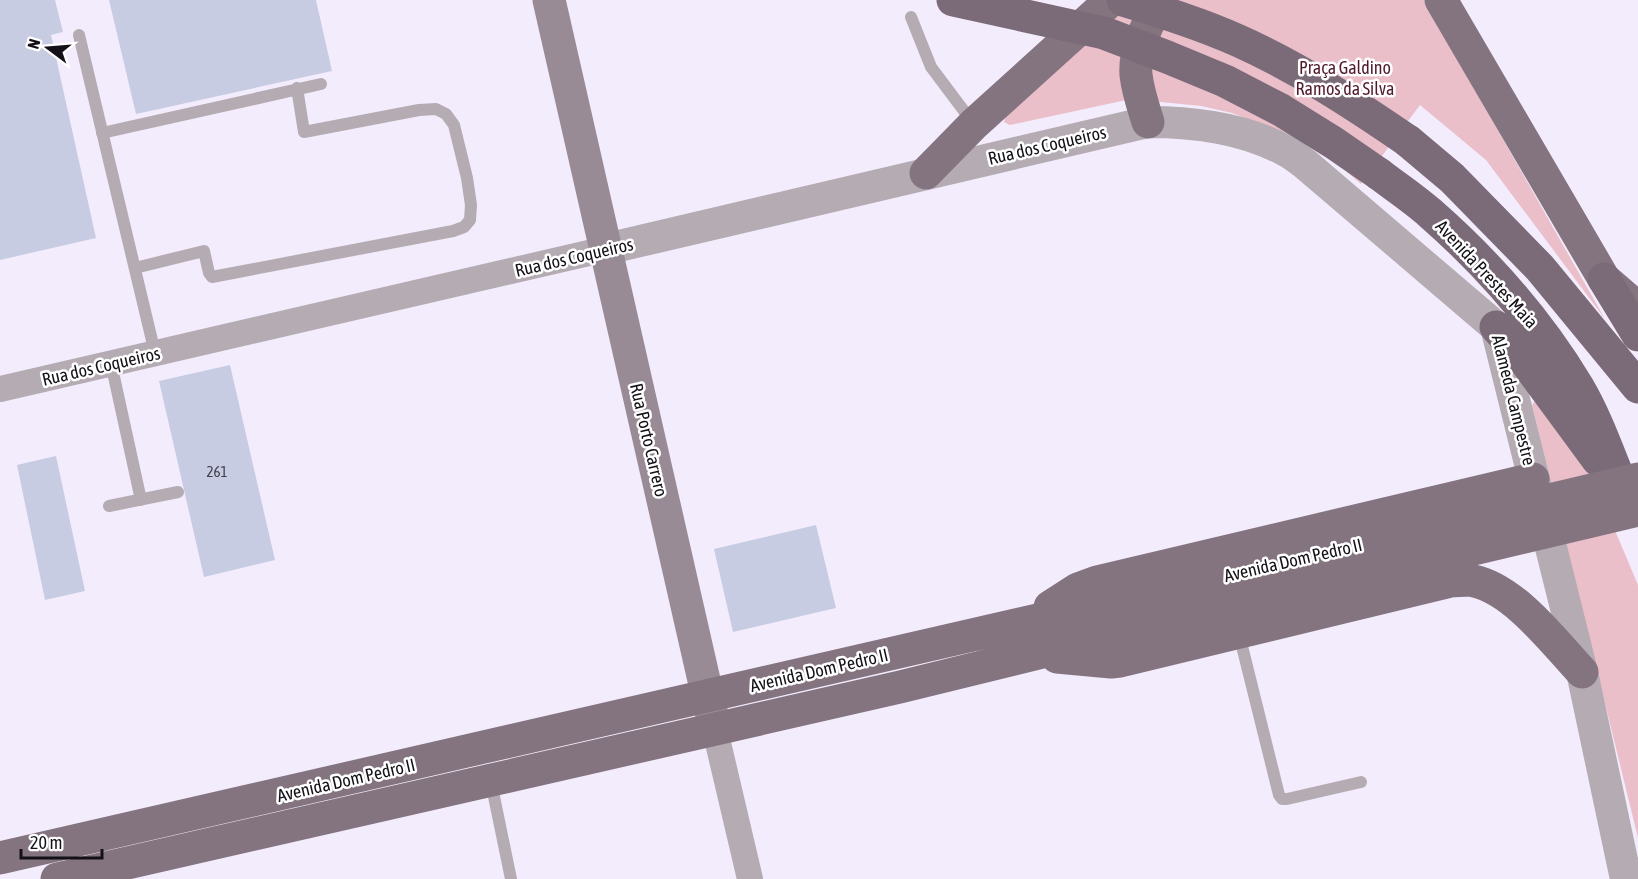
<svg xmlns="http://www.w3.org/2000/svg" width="1638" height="879" viewBox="0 0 1638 879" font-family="'Asap Condensed',sans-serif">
<rect width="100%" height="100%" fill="#f3ecfd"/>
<path fill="#eabfc9" d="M1129,0H1424L1605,319L1486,160L1420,105L1361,184L1333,160L1298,139L1232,113L1201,106L1131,99L1010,125L1004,122L1006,116Z
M1536,401L1587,464L1638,585V838L1532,405L1534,402Z"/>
<path fill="#c7cce2" d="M0,0H55L63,32L51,35L96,238L0,260Z
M109,0H316L332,71L136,114Z
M230,365L275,560L204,577L159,381Z
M56,456L85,591L45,600L17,465Z
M816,525L836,608L733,632L714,549Z"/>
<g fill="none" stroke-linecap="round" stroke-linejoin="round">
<path stroke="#b5acb3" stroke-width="12" d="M911,17L931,67L973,123
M79,35L155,353
M102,133L321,84
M135,268L204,251L209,273L212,277L453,231L464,227L470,220L471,205L467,178L454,125L446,114L436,109L419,110L304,132L297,88
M111,363L141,500
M109,506L178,492
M1239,634L1279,795L1282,799H1287L1361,782
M491,782L511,879"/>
<path stroke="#b5acb3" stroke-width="26" d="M0,389L606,249
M715,730L750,879"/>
<path stroke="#b5acb3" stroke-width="32" d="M606,249L1148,122C1194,122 1243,128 1284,150C1291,153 1297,158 1304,163L1496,327L1582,672L1626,879"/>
<path stroke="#988b95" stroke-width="33" d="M549,0L714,724"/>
<path stroke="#847480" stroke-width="33" d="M1441,0L1604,279L1626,298
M1148,122C1143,106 1138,92 1136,75C1134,50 1148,20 1162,0
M926,173L974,124L1111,0
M1050,607L1078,589L1097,582L1533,479
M1057,657L1111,662L1120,661L1451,581C1458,581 1467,579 1474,581C1515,590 1554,642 1582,672
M0,858L1116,602
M57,879L900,687L1124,632"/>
<path stroke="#7b6a77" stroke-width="33" d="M1408,141L1452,178L1540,268L1638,387
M1379,174C1396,187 1414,199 1430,213C1487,263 1539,322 1578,387C1601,426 1613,469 1632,509
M1604,279L1638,335
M1496,327L1520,354L1598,460"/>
<path stroke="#847480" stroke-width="33" d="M1116,602L1638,479
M1124,632L1638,510"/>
<path stroke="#7b6a77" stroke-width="33" d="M953,0L1104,33L1167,57L1225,81L1281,110L1334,143L1379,174
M1123,0C1162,12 1201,24 1239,41C1299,68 1354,104 1408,141"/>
</g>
<g text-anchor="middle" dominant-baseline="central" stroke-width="5" stroke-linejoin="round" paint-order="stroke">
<g font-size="15" fill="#403f4a">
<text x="217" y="471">261</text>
</g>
<g font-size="18" fill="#521b2d" stroke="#fff">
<text x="1345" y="67">Praça Galdino<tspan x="1345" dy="21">Ramos da Silva</tspan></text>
</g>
<g font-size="18" fill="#131017" stroke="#fff">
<text transform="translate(1047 145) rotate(-13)">Rua dos Coqueiros</text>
<text transform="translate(574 257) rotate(-13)">Rua dos Coqueiros</text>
<text transform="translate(1487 274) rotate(47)">Avenida Prestes Maia</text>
<text transform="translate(101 366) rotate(-13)">Rua dos Coqueiros</text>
<text transform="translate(1514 400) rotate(76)">Alameda Campestre</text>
<text transform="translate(649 440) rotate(77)">Rua Porto Carrero</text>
<text transform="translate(1293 560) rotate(-13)">Avenida Dom Pedro II</text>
<text transform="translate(819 670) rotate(-13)">Avenida Dom Pedro II</text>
<text transform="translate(346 780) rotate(-13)">Avenida Dom Pedro II</text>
</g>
</g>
<g transform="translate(48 48) rotate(286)" stroke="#ffffff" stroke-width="4.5" paint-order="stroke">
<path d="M0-4.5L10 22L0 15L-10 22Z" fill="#131017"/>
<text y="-9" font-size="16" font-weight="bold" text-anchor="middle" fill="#131017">N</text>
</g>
<path d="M21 849v9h81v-9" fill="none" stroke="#131017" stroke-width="3"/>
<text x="30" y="849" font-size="18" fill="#131017" stroke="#ffffff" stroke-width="4.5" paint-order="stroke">20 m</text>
</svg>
